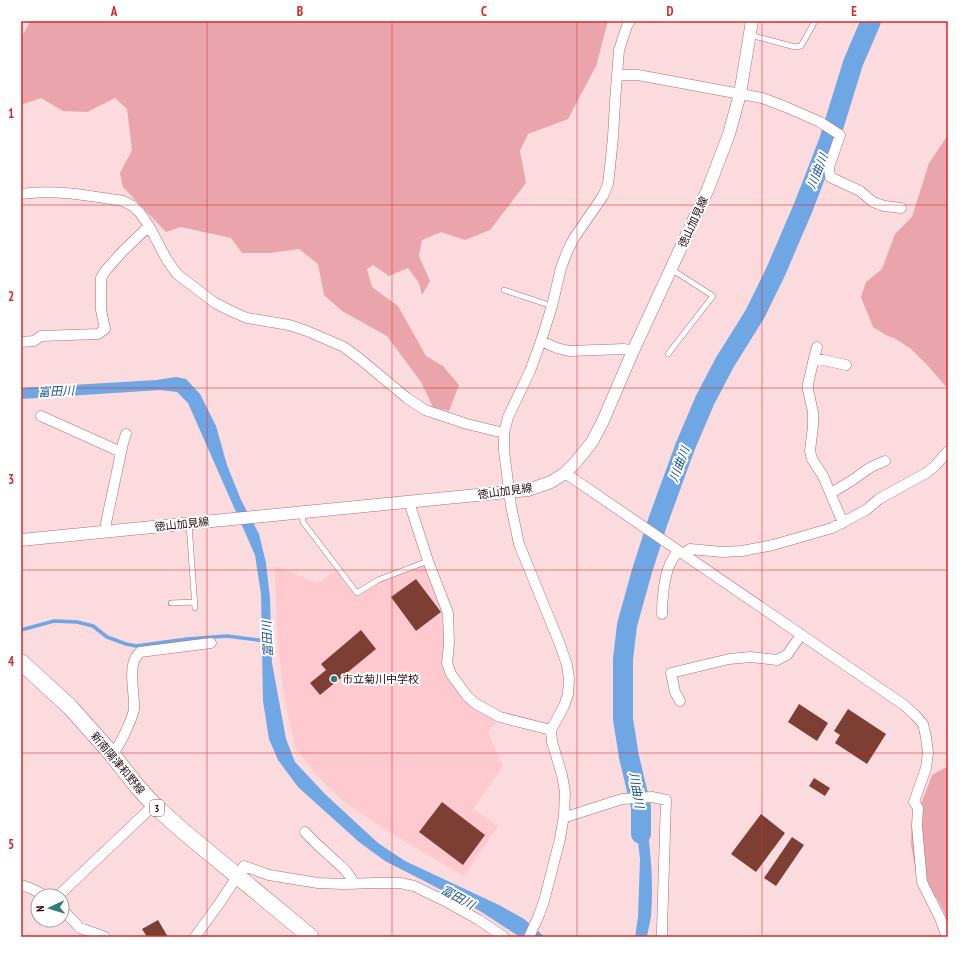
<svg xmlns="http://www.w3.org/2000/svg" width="969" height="958" viewBox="0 0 969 958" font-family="'PT Sans Narrow','Noto Sans JP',sans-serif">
<rect width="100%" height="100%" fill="#fbdbde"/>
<path fill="#fecad0" d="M425,565L445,615V631L443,671L464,699L492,717L496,723L488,732L503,766L473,809L498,826L464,876L397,837L344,802L320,779L296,749L289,721L283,690L277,635L275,566L317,583L336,571L356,598L379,581Z"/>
<path fill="#e9a4ac" d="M30,21H608L596,66L568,119L528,134L520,151L526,183L490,230L465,240L441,232L422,240L419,256L430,281L422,295L419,283L408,268L389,276L373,265L367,269L372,287L398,306L426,356L443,366L459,385L449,411L433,407L421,382L387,336L342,311L324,295L318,264L299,249L270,253H242L231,238L181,227L166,232L123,187L120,173L132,150L127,109L115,98L87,112L63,111L41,98L21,105V38L30,22Z
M948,135V389L929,367L911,349L896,339L886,335L873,327L861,297L866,282L882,269L895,234L912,217L929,163Z
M948,766V924L945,914L937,898L921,887L915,868L911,844L912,815L921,804L932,775Z"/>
<path fill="#6fa6e4" d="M176,377L186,379L200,394L216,426L227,465L241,500L259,534L266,563L270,598L272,663L286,739L295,762L325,794L378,843L405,861L499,905L524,919L545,937H520L480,911L430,884L385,861L359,842L298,787L278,760L269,739L263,701L261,594L255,555L188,403L177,392L160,390L21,399V388L157,380Z
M634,807H644C650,842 654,879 651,916C650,923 648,930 647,937H635L638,917L640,859Z"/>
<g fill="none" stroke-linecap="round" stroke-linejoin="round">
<path stroke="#6fa6e4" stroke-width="3.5" d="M21,630L54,621L77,622L93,626L107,637L126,644L136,646L187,639L227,636L266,641"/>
<path stroke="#6fa6e4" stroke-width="20" d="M641,834V807L629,757L623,719V659L627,625L642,571L658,521L685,447L705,400L725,362L755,314L776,271L803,208L829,141L853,63L871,21"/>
</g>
<path fill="#7d3f34" d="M416,579L441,612L416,631L391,597Z
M361,630L376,649L320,695L310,683L326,670L321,664Z
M799,704L828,723L817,741L788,722Z
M848,709L886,734L867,764L835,743L840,735L834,731Z
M814,778L830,788L825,796L809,786Z
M442,802L485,835L463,865L419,832Z
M761,814L785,833L756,872L731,854Z
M792,837L804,845L776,886L764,878Z
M158,920L168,937H147L142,929Z"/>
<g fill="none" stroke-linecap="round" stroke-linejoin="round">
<g stroke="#b16c75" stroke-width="6">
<path id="service" d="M750,35L795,47L801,46L815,21
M504,290L552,306
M668,354L713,296L671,269
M302,513L303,522L357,593L378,580L428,561
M189,524L195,608
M171,603L194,602"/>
</g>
<g stroke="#b16c75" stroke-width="11">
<path id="minor" d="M617,75H638L762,98L786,107L820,122L840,135L829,167L830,177L860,191L873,202L884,206L901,208
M21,194C55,189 89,196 123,201L133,206L140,213L149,226L167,260L177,274L215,303L233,312L247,318L289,325L307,331L344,347L360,359L407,398L425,410L467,424L504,433
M541,341L557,348L569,351L624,349L633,351
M21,342L34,341L41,336L98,334L105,329L101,310V278L106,270L122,252L149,226
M817,347L814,358L846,365
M814,358L808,384V390L813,412V426L810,451L812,459L823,476L843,523
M41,416L121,452
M565,473L904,705L915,715L923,724L926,737L928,753L926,768L914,802L918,808L917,826L922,882L940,918L947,937
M831,493L851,481L871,467L885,461
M410,502L411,508L428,561L448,613L449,643L447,663L451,674L467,696L476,704L500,717L551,730
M107,531L106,523L123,443L126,434
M683,554L690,549L722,552L742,551L773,545L832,528L866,510L879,499L926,473L935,466L948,451
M662,614C662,600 664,577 670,564C672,560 675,555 678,551
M680,701L675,692L671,673L729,659L751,657L777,660L787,655L801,635
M111,753C113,752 114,751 116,749C121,743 133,717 134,709C135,695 128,669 136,657C137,655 139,654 140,652L211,643
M564,815L569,816L622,799L652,797L666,800L662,929V937
M305,832C313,841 322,849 331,857C340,866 349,871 354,884
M21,885L30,888L46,896
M58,896L154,805
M62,909L80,928L105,937
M195,937L221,901L244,866L269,875L318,883L343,884L376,883H400L414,886L443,900L479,920L504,937
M529,937L539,915L544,901L560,839L564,815L565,792L562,775L552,742L551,730L564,706L568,694L569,679L567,665L559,642L519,544L511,506L504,451V433L508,417L530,371L541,341L552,306L561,268L567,252L574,238L603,196L608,184L610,167L613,137L615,102L619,50L627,26L630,21"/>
</g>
<g stroke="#b16c75" stroke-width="13">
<path id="tertiary" d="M21,540L528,490L551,482L565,473L575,463L592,442L603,421L633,351L708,189L729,134L740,94L752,21"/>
</g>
<g stroke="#b16c75" stroke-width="17">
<path id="primary" d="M21,662L70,707L111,753L136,785L154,805L183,831L311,937"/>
</g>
<use href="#service" stroke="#fff" stroke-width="5"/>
<use href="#minor" stroke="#fff" stroke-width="10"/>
<use href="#tertiary" stroke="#fff" stroke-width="12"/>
<use href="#primary" stroke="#fff" stroke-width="16"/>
</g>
<path fill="none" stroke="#d62828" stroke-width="1" stroke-opacity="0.55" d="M207,21V937M392,21V937M577,21V937M762,21V937M21,205H948M21,388H948M21,570H948M21,753H948"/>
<circle fill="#327b78" stroke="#fff" stroke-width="1.5" cx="334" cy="679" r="4"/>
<g text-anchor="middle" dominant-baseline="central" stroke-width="4" stroke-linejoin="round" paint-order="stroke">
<rect fill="#fff" stroke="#665456" stroke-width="1" x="150" y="800" width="14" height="16" rx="3"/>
<g font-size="10" font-weight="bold" fill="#240a0e">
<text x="157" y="808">3</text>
</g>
<g font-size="11" fill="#240a0e" stroke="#fff">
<text transform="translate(693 222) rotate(-65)">徳山加見線</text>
<text transform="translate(505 491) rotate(-8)">徳山加見線</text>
<text transform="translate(182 524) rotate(-6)">徳山加見線</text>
<text transform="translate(118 763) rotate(50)">新南陽津和野線</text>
</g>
<g font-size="11" fill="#240a0e" stroke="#fff" text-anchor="start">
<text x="342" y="679">市立菊川中学校</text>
</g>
<g font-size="12" font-style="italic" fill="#1c558e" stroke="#fff">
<text transform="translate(817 171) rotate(-68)">川曲川</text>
<text transform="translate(56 391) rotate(-3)">富田川</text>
<text transform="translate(679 464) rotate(-69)">川曲川</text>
<text transform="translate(267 639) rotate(-93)">富田川</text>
<text transform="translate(637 790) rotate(80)">川曲川</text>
<text transform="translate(458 897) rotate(29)">富田川</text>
</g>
</g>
<rect width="969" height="958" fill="none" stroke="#ffffff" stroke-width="44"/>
<g transform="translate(50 908) rotate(266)"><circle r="19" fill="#ffffff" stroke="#a79d9f"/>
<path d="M0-3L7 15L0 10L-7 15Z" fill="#327b78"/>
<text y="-6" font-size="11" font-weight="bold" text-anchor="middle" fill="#240a0e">N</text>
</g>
<rect x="22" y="22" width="925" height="914" fill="none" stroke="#d62828" stroke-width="1.5"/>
<g font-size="13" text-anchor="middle" font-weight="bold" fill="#d62828">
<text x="114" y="16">A</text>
<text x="300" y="16">B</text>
<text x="484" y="16">C</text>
<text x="670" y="16">D</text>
<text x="854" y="16">E</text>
<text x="11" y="118">1</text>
<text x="11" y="301">2</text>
<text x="11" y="484">3</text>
<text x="11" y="666">4</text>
<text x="11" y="849">5</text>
</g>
</svg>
